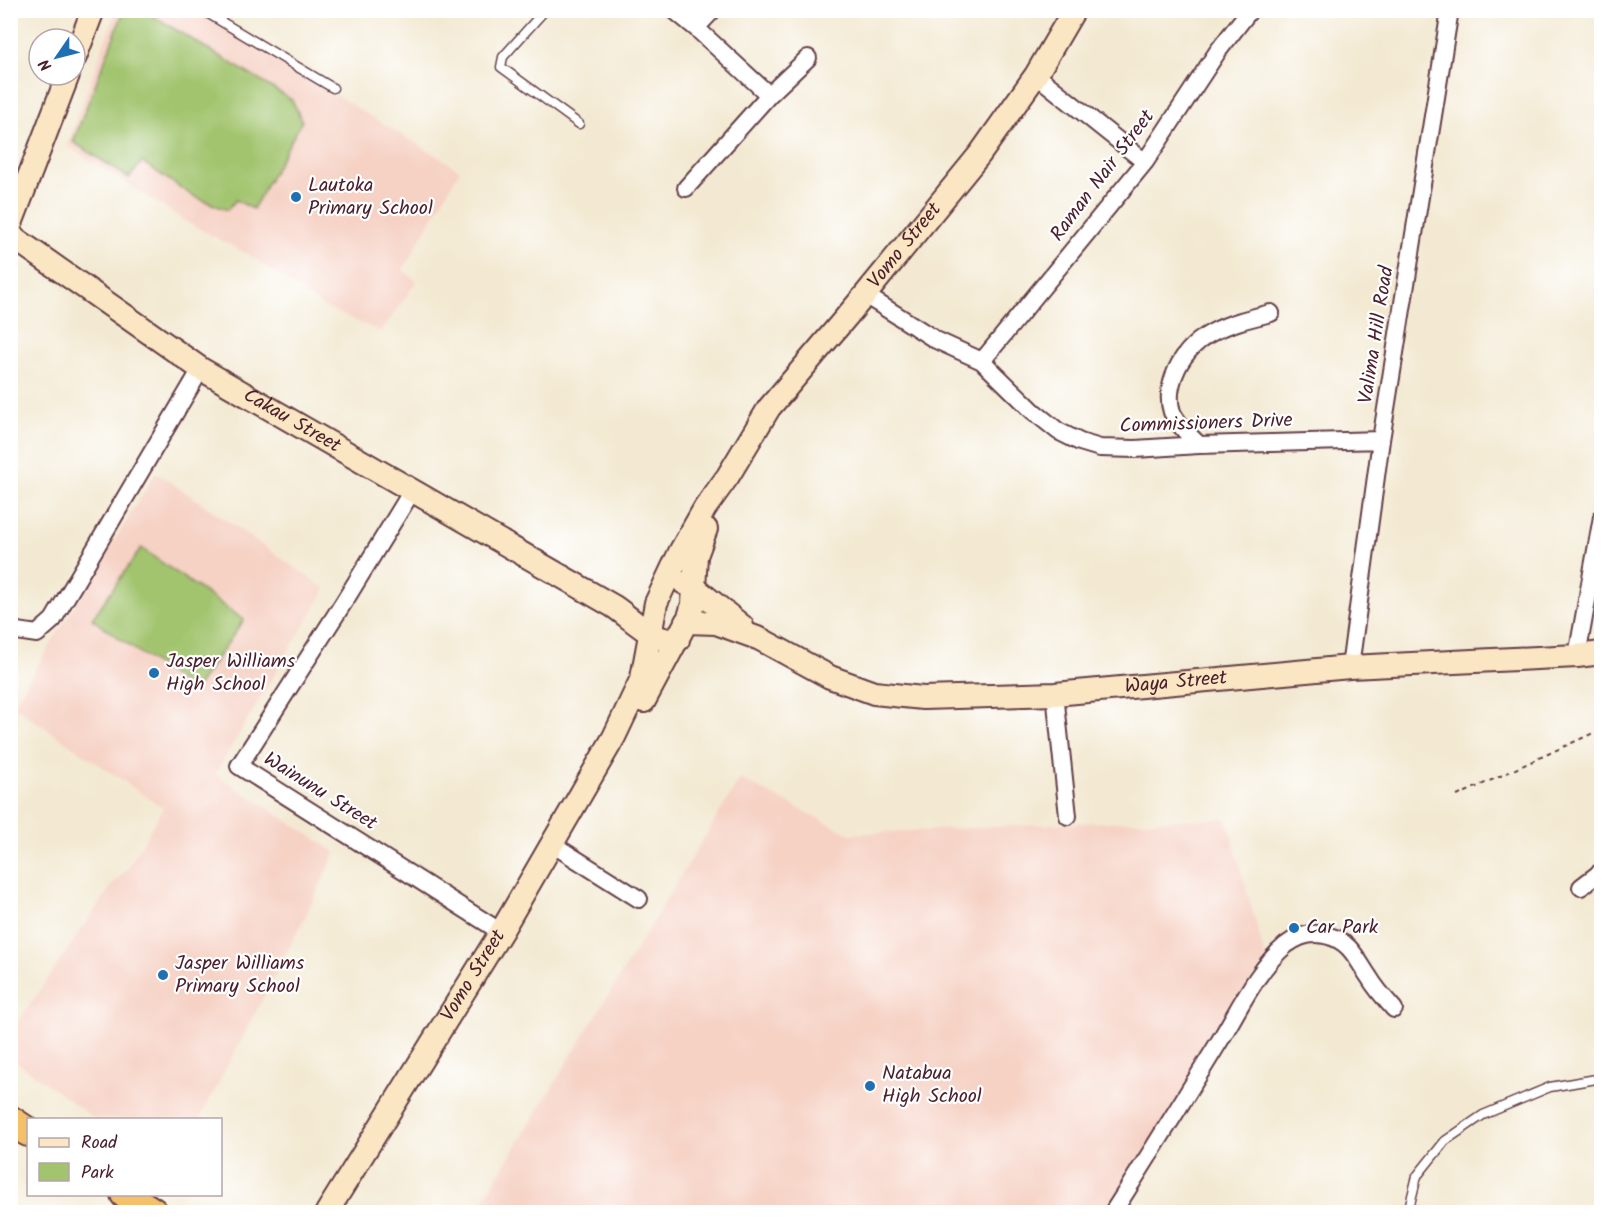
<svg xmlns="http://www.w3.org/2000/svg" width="1612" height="1223" viewBox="0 0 1612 1223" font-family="Kalam,sans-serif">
<rect width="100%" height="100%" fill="#fff"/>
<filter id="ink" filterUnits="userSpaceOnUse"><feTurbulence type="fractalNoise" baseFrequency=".0167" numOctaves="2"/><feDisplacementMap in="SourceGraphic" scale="12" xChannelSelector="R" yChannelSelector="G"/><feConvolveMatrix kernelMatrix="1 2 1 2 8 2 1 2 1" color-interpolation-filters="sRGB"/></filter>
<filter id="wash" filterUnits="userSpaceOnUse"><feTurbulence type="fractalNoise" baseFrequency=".008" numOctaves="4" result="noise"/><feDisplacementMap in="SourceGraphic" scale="24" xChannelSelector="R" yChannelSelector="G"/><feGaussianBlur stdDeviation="1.35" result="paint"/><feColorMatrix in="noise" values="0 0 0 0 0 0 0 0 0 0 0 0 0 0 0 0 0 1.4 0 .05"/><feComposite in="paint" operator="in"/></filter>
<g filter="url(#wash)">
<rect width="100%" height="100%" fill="#f3e9d2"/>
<path fill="#f6d2c5" d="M116,11H196L460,170L403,270L417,281L381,332L324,307L249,255L190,224L67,146Z
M156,472L326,589L215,774L336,852L305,917L200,1119H95L11,1058V1032L112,885L128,868L163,808L13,706Z
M740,779L850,834L1070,823L1227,819L1266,959L1108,1212H476Z"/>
<path fill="#a2c46e" stroke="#76724c" stroke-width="1.5" d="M127,11H145L292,100L302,121L253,209L236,200L227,210L193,196L142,162L129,178L73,142L123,13Z
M141,548L244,620L194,691L92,619Z"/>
</g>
<g filter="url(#ink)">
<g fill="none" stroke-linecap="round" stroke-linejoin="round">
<g stroke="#633d44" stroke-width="11">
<path id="lane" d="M202,10L333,88
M545,10L503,57L501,67L579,124
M1408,1212L1417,1176L1445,1141L1483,1115L1550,1087L1602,1078"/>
</g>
<g stroke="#633d44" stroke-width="20">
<path id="street" d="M674,10L696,28L713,10
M696,28L769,95
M1036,75L1145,162
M686,188L769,95L808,58
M865,295L936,340L982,361L1033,411L1058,431L1080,442L1100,448L1135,449L1199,445L1381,440
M982,361L1145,162L1218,51L1250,10
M1199,445C1189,435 1178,425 1172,412C1168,400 1170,387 1174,376C1190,332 1231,323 1271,313
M412,491L344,602L239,766L501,932
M10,630L37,634L53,620L201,369
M1577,656L1602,517
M1350,667L1381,440L1450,10
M1055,694L1068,816
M552,844L639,899
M1581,887L1602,871
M1113,1212C1149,1156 1184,1099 1219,1042C1238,1011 1258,968 1286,945C1299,935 1313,931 1329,936C1351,942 1357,960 1369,977C1376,989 1385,999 1394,1009"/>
</g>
<g stroke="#633d44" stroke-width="26">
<g id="secondary">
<path d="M75,57L93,10"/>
<path d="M10,226L68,75"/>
<path id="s1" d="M10,235L201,369L613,606C633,619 653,643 678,640"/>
<path d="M684,583L694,587L742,626"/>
<path id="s2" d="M686,622L716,623L760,639L830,677L874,693L923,698L1055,694L1350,667L1577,656L1602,653"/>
<path d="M644,701L689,617L693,604L696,556L706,529"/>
<path id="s3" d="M327,1212L501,932L614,737L642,678L656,603L680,552L705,508L728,476L769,408L865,295L980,154L1036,75L1074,10"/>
</g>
</g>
<g stroke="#633d44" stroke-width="32">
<path id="highway" d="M10,1120L28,1132
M125,1194L153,1212"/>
</g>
<path stroke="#633d44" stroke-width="2" stroke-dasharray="4.5 4.5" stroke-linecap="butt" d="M1457,796L1602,729"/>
<use href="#lane" stroke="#fff" stroke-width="8"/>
<use href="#street" stroke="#fff" stroke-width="16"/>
<use href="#secondary" stroke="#fbe6c4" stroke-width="22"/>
<use href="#highway" stroke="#f4c16b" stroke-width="28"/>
</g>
</g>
<g fill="#1f6fb2" stroke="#fff" stroke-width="2">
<circle cx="296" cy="197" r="6"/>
<circle cx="154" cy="673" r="6"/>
<circle cx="1294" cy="928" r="6"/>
<circle cx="163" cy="975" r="6"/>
<circle cx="870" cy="1086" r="6"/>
</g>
<g text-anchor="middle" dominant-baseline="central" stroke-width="4.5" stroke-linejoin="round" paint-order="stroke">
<g font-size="20" fill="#4a1f2b" stroke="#fff">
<text transform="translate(1103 176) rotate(-53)">Raman Nair Street</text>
<text stroke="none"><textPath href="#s3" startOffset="1134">Vomo Street</textPath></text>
<text transform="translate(1377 335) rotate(-81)">Valima Hill Road</text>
<text stroke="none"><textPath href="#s1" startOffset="338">Cakau Street</textPath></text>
<text transform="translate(1206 424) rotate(-2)">Commissioners Drive</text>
<text stroke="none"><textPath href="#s2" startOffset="506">Waya Street</textPath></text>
<text transform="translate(320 792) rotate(32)">Wainunu Street</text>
<text stroke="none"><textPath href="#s3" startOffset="278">Vomo Street</textPath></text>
</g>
<g font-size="20" fill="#4a1f2b" stroke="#fff" text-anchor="start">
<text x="308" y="186">Lautoka<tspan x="308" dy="23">Primary School</tspan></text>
<text x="166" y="662">Jasper Williams<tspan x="166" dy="23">High School</tspan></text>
<text x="1306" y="928">Car Park</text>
<text x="175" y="964">Jasper Williams<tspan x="175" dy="23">Primary School</tspan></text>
<text x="882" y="1074">Natabua<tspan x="882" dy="23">High School</tspan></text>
</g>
</g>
<rect width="1612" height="1223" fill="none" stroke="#fff" stroke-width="36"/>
<rect x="27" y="1118" width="195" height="78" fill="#ffffff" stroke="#b7a5aa" stroke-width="1.5"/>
<rect x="39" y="1138" width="30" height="9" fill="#fbe6c4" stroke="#b7a5aa" stroke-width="1.5"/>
<text x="81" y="1148" font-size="18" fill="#4a1f2b">Road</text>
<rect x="39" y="1163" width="30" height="18" fill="#a2c46e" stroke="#b7a5aa" stroke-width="1.5"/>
<text x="81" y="1178" font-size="18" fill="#4a1f2b">Park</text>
<g transform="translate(57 57) rotate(235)"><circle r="28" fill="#ffffff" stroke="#b7a5aa" stroke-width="1.5"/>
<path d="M0-4.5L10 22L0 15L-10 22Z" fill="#1f6fb2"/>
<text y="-9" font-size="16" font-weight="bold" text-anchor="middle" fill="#4a1f2b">N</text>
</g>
</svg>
